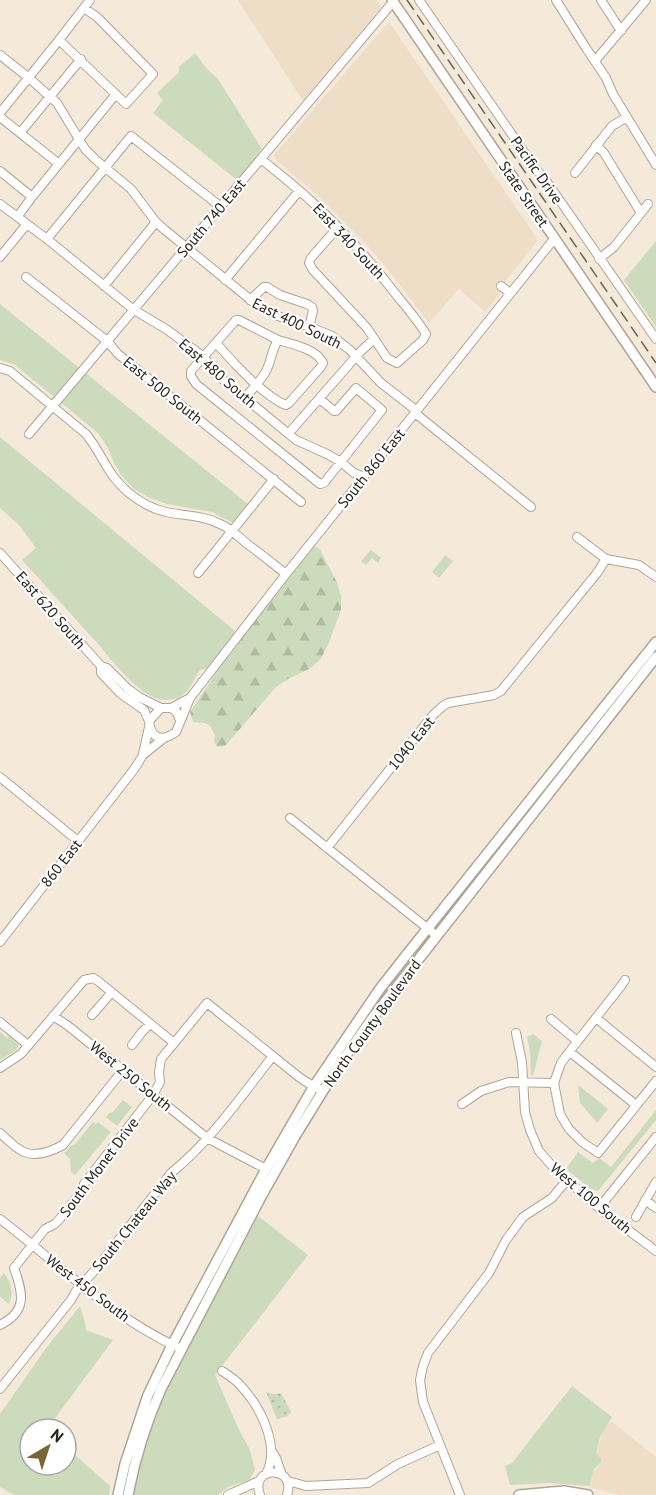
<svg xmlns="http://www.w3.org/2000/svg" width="656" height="1495" viewBox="0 0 656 1495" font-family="'PT Sans',sans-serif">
<defs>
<pattern id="forest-firs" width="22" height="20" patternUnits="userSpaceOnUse" patternTransform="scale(1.5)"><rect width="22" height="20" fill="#cddbbd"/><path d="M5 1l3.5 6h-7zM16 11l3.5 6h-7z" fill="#b0bca2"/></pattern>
<pattern id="garden-dots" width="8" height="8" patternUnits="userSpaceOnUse" patternTransform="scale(1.5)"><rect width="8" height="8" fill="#cddbbd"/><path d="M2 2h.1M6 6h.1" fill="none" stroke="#b0bca2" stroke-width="1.8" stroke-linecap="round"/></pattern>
</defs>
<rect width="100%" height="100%" fill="#f5e9da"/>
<path fill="#eedec8" d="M238,0H376L381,7L303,101Z
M388,23H389L391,25L538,240L501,287L503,289L485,312L459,289L429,323L386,267L366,244L317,195L274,158V155Z
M611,1421L656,1457V1495H620L589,1487L592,1474L599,1465L596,1456L602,1433Z"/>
<path fill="#cddbbd" d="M195,53L207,69L218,79L262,149L237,180L153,113L163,100L157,93L179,72V67Z
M656,241V327L624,280Z
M0,304L248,504L233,523L212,512L167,504L150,498L133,488L121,475L114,463L108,448L98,433L15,365L0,360Z
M0,437L234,630V633L208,668L200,670C193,681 188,697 173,699C166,701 158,700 151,696C133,687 112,661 99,645C73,617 48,588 22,560L36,548L19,525L0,508Z
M371,550L381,558L378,563L372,558L366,565L361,561Z
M445,555L453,561L439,578L432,572Z
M0,1032L7,1038L9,1036L19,1045L16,1050L0,1060Z
M533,1034L542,1041L533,1076L531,1075L530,1052L527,1037Z
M578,1085L608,1109L597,1123L580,1103Z
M123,1100L132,1107L117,1126L106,1117L110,1112L112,1113Z
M656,1110V1120L598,1191L591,1189L566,1169L578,1152L593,1163L599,1158L611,1167Z
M93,1122L96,1124L98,1122L111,1132L75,1175L71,1172L70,1159L64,1153L72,1145L75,1144Z
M258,1216L308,1255L215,1375L239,1430L250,1450L255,1470L249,1480L228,1487L218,1495H132C137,1475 141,1454 148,1434C151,1426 156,1422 156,1412L222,1282Z
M4,1273C11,1283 14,1292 9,1304L0,1297V1278Z
M80,1306L84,1319L86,1330L113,1340L47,1429H30V1465H66V1447L110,1486L109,1495H14L0,1487V1414L46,1348Z
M572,1386L612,1417L600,1437L596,1453L601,1459V1462L594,1470L589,1486L549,1483L510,1485L505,1466L512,1463Z"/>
<path fill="url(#forest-firs)" d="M314,547H317L320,550L337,582L341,596V610L328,645L320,660L309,669L288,679L276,687L225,746L217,747L214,741L215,736L211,727L206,723L193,722L190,712L220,667L245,635L255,618Z"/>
<path fill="url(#garden-dots)" d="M266,1392L274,1394L281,1393L291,1412L288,1416L277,1419Z"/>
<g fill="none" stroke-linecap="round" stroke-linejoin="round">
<g stroke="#afa596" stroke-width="10">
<path id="minor" d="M419,0L535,168L547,182L656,339
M556,0L586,48L606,78L613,94L656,165
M601,0L621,31
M59,40L126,104L153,74L97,17L84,8
M0,55L29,78L57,103L85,149L96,160L131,189L156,222L165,230L257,305L275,315L313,328L332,336L350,350L381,383L417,411
M595,61L646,0
M0,113L59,40L90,0
M0,117L59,164
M20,133L81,59
M596,145L604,153L641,213L648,204
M261,159C278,173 295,186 311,201C343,230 372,263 398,297C408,309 418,321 426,334L423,340L397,363L387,358L367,328L313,270L309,263L311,258L338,227
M0,171L32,197
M575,173L612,126L627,117
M0,204L47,239L134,310L166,329L204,357L216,374L296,440L327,454L341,462L354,473L364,477
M18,216L32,197L116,94
M47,239L131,136L221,207
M0,257L27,224
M599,259L614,247L641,213
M26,277L107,341L118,354L301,502
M225,280L299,191
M104,286L156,222
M501,286L510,293
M250,300L264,287H267L280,295L307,304L312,307L313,311L309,327
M278,340L239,320H236L191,371V376L196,384L320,484L324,483L382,410L356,388L336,411H334L320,399
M216,343L235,364L253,382C262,389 276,402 286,405L289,403L320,368L323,363C317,349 292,344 278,340C271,351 272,359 267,369C263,379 252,389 245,398
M0,368L10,371L16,376L86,434C103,455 107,475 129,493C140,502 153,509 166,512C184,516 203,515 220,524C230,528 238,536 246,543C260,553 273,564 286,574
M415,413L531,507
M289,433L360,352L374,339
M29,434L393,2
M577,537L606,559L639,565L656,577
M0,553L101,666L107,668L127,688L139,697L161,708H171L176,711L180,720
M198,573L274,479
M101,666V673L121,694L144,710L149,721
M161,708L149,721C151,739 162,742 176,732L190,698L286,574L554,239
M171,708L190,698
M143,754L149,727
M0,777L78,841
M290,818L437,936
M327,848L433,715L443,706L448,703L494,695L501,691L597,573L606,559
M0,942L135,768L143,755L164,738
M625,980L621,986L573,1047L561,1063L554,1083L560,1114L569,1129L582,1142L598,1153L656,1081
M92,1015L112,992
M53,1016L67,1025L207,1138L266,1169
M596,1018L656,1067
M551,1019L577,1041
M0,1022L28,1045
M516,1033L522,1062L525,1112L530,1130L539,1151L553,1167L569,1182L599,1208L656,1251
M132,1045L142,1032L150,1024
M570,1052L636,1105
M0,1068L21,1054L84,980L93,978L98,981L174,1043
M462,1104L481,1091L509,1082L554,1083
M0,1133C7,1139 15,1148 24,1152C36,1157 52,1151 63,1145L123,1070
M645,1200L656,1208
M599,1208L656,1137
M636,1217L656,1182
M0,1219C57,1263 112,1317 177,1347
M0,1325C28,1311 23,1293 14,1268L45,1229L55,1224L65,1213L80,1193L84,1184L153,1095L160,1082L159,1072L161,1059L207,1003L299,1077L308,1083L323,1091
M222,1371C228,1375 235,1379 240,1385C260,1406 281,1446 266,1474
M0,1389L71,1300L76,1291L96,1269L171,1173C211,1141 241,1096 273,1056
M271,1450L276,1458L282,1475
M288,1481L306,1486L368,1483L398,1464L440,1445
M228,1495L259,1481
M260,1495C249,1465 297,1465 287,1495
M460,1495L423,1402L420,1380L423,1366L428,1353L489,1273L506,1240L523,1217L552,1198L567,1180"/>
</g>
<g stroke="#afa596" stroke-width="12">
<path id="major" d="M392,0L656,387
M118,1495L125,1464L148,1395L172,1345L266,1169L314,1086L379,990L404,958L656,642
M128,1495C135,1458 146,1423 161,1389L262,1195L294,1138L337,1068L374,1016L656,657
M519,1495L564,1491L588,1495"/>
</g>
<use href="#minor" stroke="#fff" stroke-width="8"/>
<use href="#major" stroke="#fff" stroke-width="9"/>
<path stroke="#69635a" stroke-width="1.5" stroke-dasharray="12 6" stroke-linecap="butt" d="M407,0L656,363"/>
</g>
<g text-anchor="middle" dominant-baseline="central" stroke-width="4.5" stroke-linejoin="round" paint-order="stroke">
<g font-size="15" fill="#27231d" stroke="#fff">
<text transform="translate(537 170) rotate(55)">Pacific Drive</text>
<text transform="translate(524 194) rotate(56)">State Street</text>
<text transform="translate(211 218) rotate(-50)">South 740 East</text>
<text transform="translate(349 241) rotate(47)">East 340 South</text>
<text transform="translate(297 323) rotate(26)">East 400 South</text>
<text transform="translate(218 373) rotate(41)">East 480 South</text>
<text transform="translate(163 390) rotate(39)">East 500 South</text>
<text transform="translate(371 468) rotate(-51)">South 860 East</text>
<text transform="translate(51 610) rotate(49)">East 620 South</text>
<text transform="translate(411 743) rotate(-51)">1040 East</text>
<text transform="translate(61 863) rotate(-52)">860 East</text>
<text transform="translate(372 1023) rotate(-54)">North County Boulevard</text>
<text transform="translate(131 1076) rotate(39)">West 250 South</text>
<text transform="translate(99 1167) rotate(-53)">South Monet Drive</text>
<text transform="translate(591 1198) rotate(40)">West 100 South</text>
<text transform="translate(134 1221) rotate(-51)">South Chateau Way</text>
<text transform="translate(88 1288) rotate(37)">West 450 South</text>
</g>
</g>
<g transform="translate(48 1447) rotate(39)"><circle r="28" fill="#ffffff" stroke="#a9a7a5" stroke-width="1.5"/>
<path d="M0-4.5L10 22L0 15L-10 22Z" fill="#776634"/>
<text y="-9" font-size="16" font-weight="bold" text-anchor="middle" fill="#27231d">N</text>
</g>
</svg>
